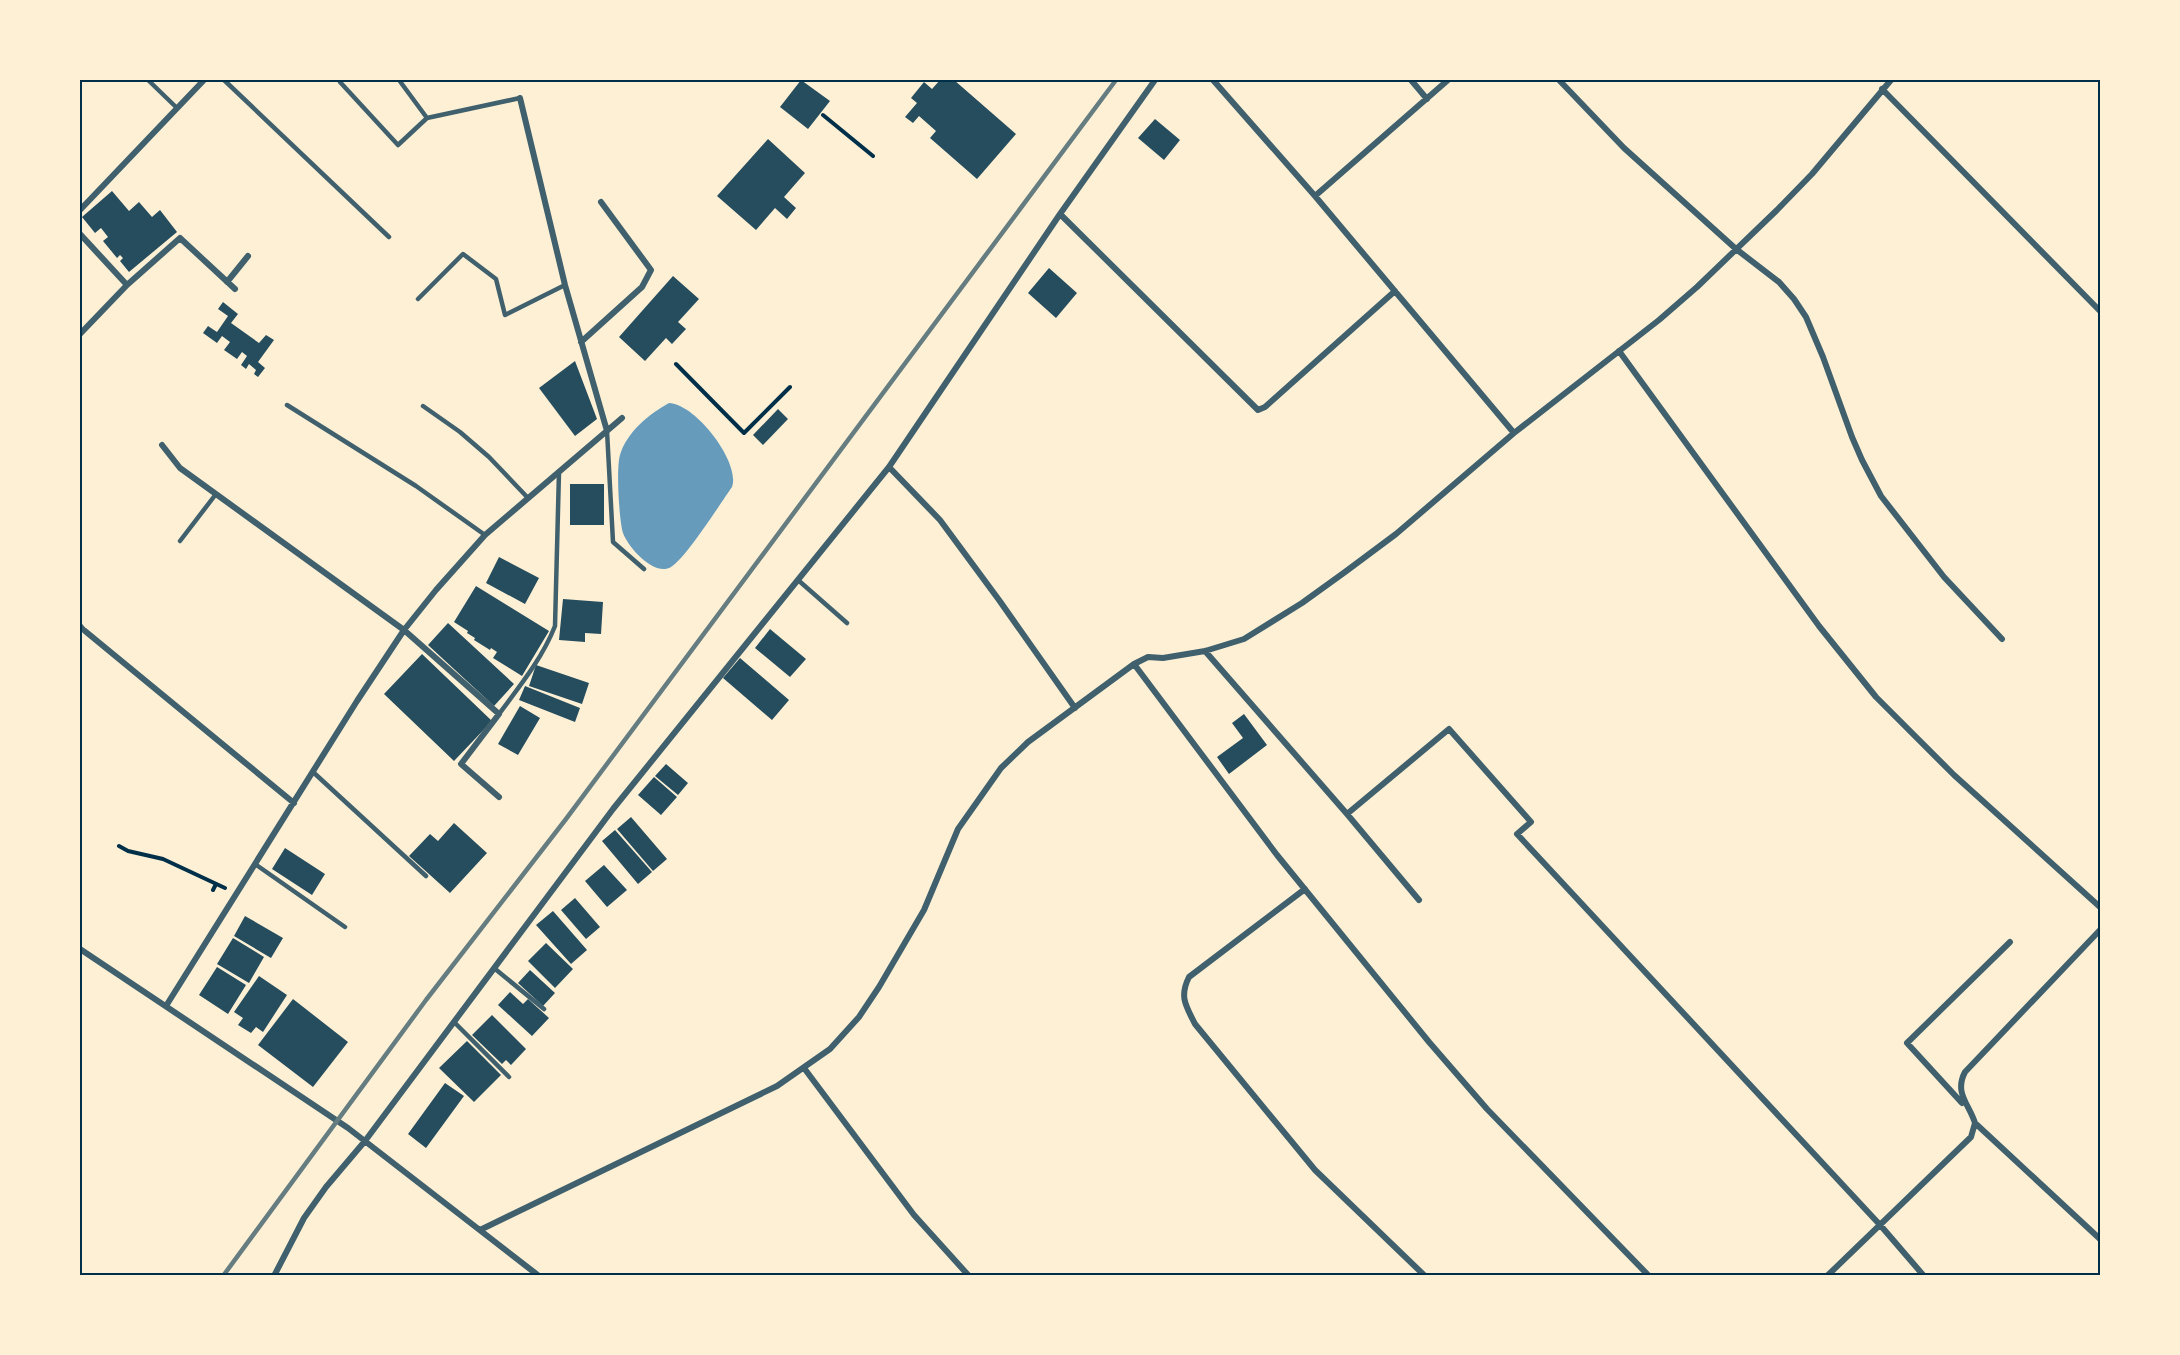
<svg xmlns="http://www.w3.org/2000/svg" width="2180" height="1355" viewBox="0 0 2180 1355" font-family="'Alegreya Sans',sans-serif">
<rect width="100%" height="100%" fill="#fdf0d5"/>
<path fill="#669bbc" d="M669,403C696,404 741,463 732,487C720,504 686,558 671,567C654,577 628,547 623,533C619,520 616,468 620,455C627,432 649,414 669,403Z"/>
<path fill="#264d5e" d="M801,80L830,101L808,129L780,107Z
M940,80H954L1016,134L977,179L930,138L936,131L919,116L913,123L905,117L917,103L911,98L924,82L932,89Z
M1155,119L1180,140L1164,160L1138,138Z
M768,139L805,173L784,197L796,208L787,219L775,208L756,230L717,196Z
M112,191L129,211L139,202L152,217L160,210L177,232L129,272L120,261L123,258L120,255L117,258L103,241L108,237L101,228L95,233L82,217Z
M1049,268L1077,293L1056,318L1028,293Z
M673,276L699,299L678,322L686,329L672,344L666,338L645,361L619,337Z
M223,302L238,314L231,323L259,343L266,335L274,340L258,362L265,368L258,377L254,374L256,370L249,364L246,369L241,365L247,356L242,352L237,359L224,350L230,342L222,336L217,343L203,333L208,326L217,332L228,316L218,309Z
M575,361L597,419L575,436L539,388Z
M778,409L788,419L763,445L753,435Z
M570,484H604V525H570Z
M499,557L539,578L525,604L486,583Z
M476,586L549,631L522,676L493,658L497,652L491,648L490,650L474,640L475,638L467,633L468,631L454,622Z
M563,599L603,602L601,634L585,633V642L559,640Z
M448,623L514,684L494,706L428,645Z
M770,629L806,659L790,677L755,648Z
M422,654L492,721L454,761L384,694Z
M740,658L789,700L772,720L723,678Z
M536,665L589,683L582,704L529,686Z
M525,686L580,708L575,722L519,700Z
M520,706L540,718L518,755L498,744Z
M1244,714L1267,745L1229,774L1217,757L1243,738L1232,723Z
M666,764L688,783L678,795L655,776Z
M654,777L677,797L661,815L638,795Z
M631,817L667,859L653,871L617,829Z
M454,823L487,853L450,893L409,856L430,834L438,841Z
M615,830L652,872L638,884L602,841Z
M285,848L325,874L312,895L272,869Z
M604,865L627,890L607,907L585,881Z
M575,898L600,927L586,939L561,910Z
M553,911L587,950L571,964L536,925Z
M245,916L283,938L271,958L234,936Z
M233,938L264,957L249,983L217,964Z
M546,943L573,969L555,988L528,961Z
M217,967L246,985L228,1014L199,995Z
M530,970L555,993L543,1006L518,983Z
M259,976L287,995L263,1032L256,1027L251,1033L238,1025L243,1018L234,1012Z
M510,992L523,1004L528,999L549,1018L532,1036L498,1005Z
M293,999L348,1042L313,1087L258,1045Z
M492,1015L526,1049L511,1065L506,1060L502,1064L472,1035Z
M467,1041L501,1075L474,1102L439,1068Z
M445,1083L464,1096L426,1148L408,1134Z"/>
<g fill="none" stroke-linecap="round" stroke-linejoin="round">
<path stroke="#003049" stroke-width="4" d="M823,115L873,156
M676,364L744,433L790,387
M119,846L128,851L163,859L225,888
M213,890L216,884"/>
<path stroke="#3f606c" stroke-width="4.5" d="M148,80L177,108
M224,80L389,237
M399,80L427,118L520,98
M340,82L398,145L427,118
M418,299L463,254L496,279L505,315L565,285
M287,405L416,486L485,535
M423,406L460,432L489,457L528,498
M607,431L613,542L644,569
M180,541L216,494
M798,580L847,623
M80,625L85,631
M499,714C519,687 542,659 555,626L559,472
M313,772L426,876
M255,864L345,927
M494,968L544,1009
M454,1022L509,1077"/>
<path stroke="#3f606c" stroke-width="6" d="M1213,80L1315,196L1514,433
M1411,80L1427,99
M1559,80L1624,148L1736,249L1779,282L1794,299L1806,317L1823,357L1852,437L1862,460L1881,496L1944,577L2002,639
M1882,89L2100,311
M520,98L565,285L607,431
M1315,196L1448,80
M80,210L204,80
M1060,214L1258,410L1265,407L1395,291
M80,234L127,285
M227,282L248,256
M80,334L127,285L180,238L235,289
M581,342L642,287L651,270L601,202
M1619,351L1819,626L1876,697L1954,775L2100,907
M162,445L180,468L404,630L499,714L461,764L499,797
M889,467L940,520L999,600L1075,708
M85,631L294,803
M1205,651L1347,814L1419,900
M1134,664L1277,855L1429,1042L1487,1109L1649,1276
M1347,814L1449,729L1531,822L1517,834L1881,1226L1924,1276
M1305,889L1189,977C1179,997 1186,1006 1195,1024L1315,1170L1425,1276
M80,949L348,1128L539,1276
M166,1006L357,701L404,630L436,590L485,535L622,418
M804,1068L914,1215L969,1276
M1962,1103L1907,1043L2010,942
M1975,1123L2100,1239
M480,1230L777,1086L830,1049L859,1017L879,987L924,910L958,829L1001,768L1028,742L1134,664L1148,657L1163,658L1205,651L1244,639L1302,603L1345,572L1396,534L1514,433L1659,320L1697,287L1777,210L1812,174L1891,80
M274,1276L304,1218L326,1187L365,1141L613,809L889,467L1060,214L1155,80
M1827,1276L1971,1137L1975,1123C1969,1104 1954,1093 1965,1072L2100,930"/>
<path stroke="#657d81" stroke-width="4.5" d="M223,1276L426,1000L566,819L1116,80"/>
</g>
<rect width="2180" height="1355" fill="none" stroke="#fdf0d5" stroke-width="162"/>
<rect x="81" y="81" width="2018" height="1193" fill="none" stroke="#003049" stroke-width="2"/>
</svg>
